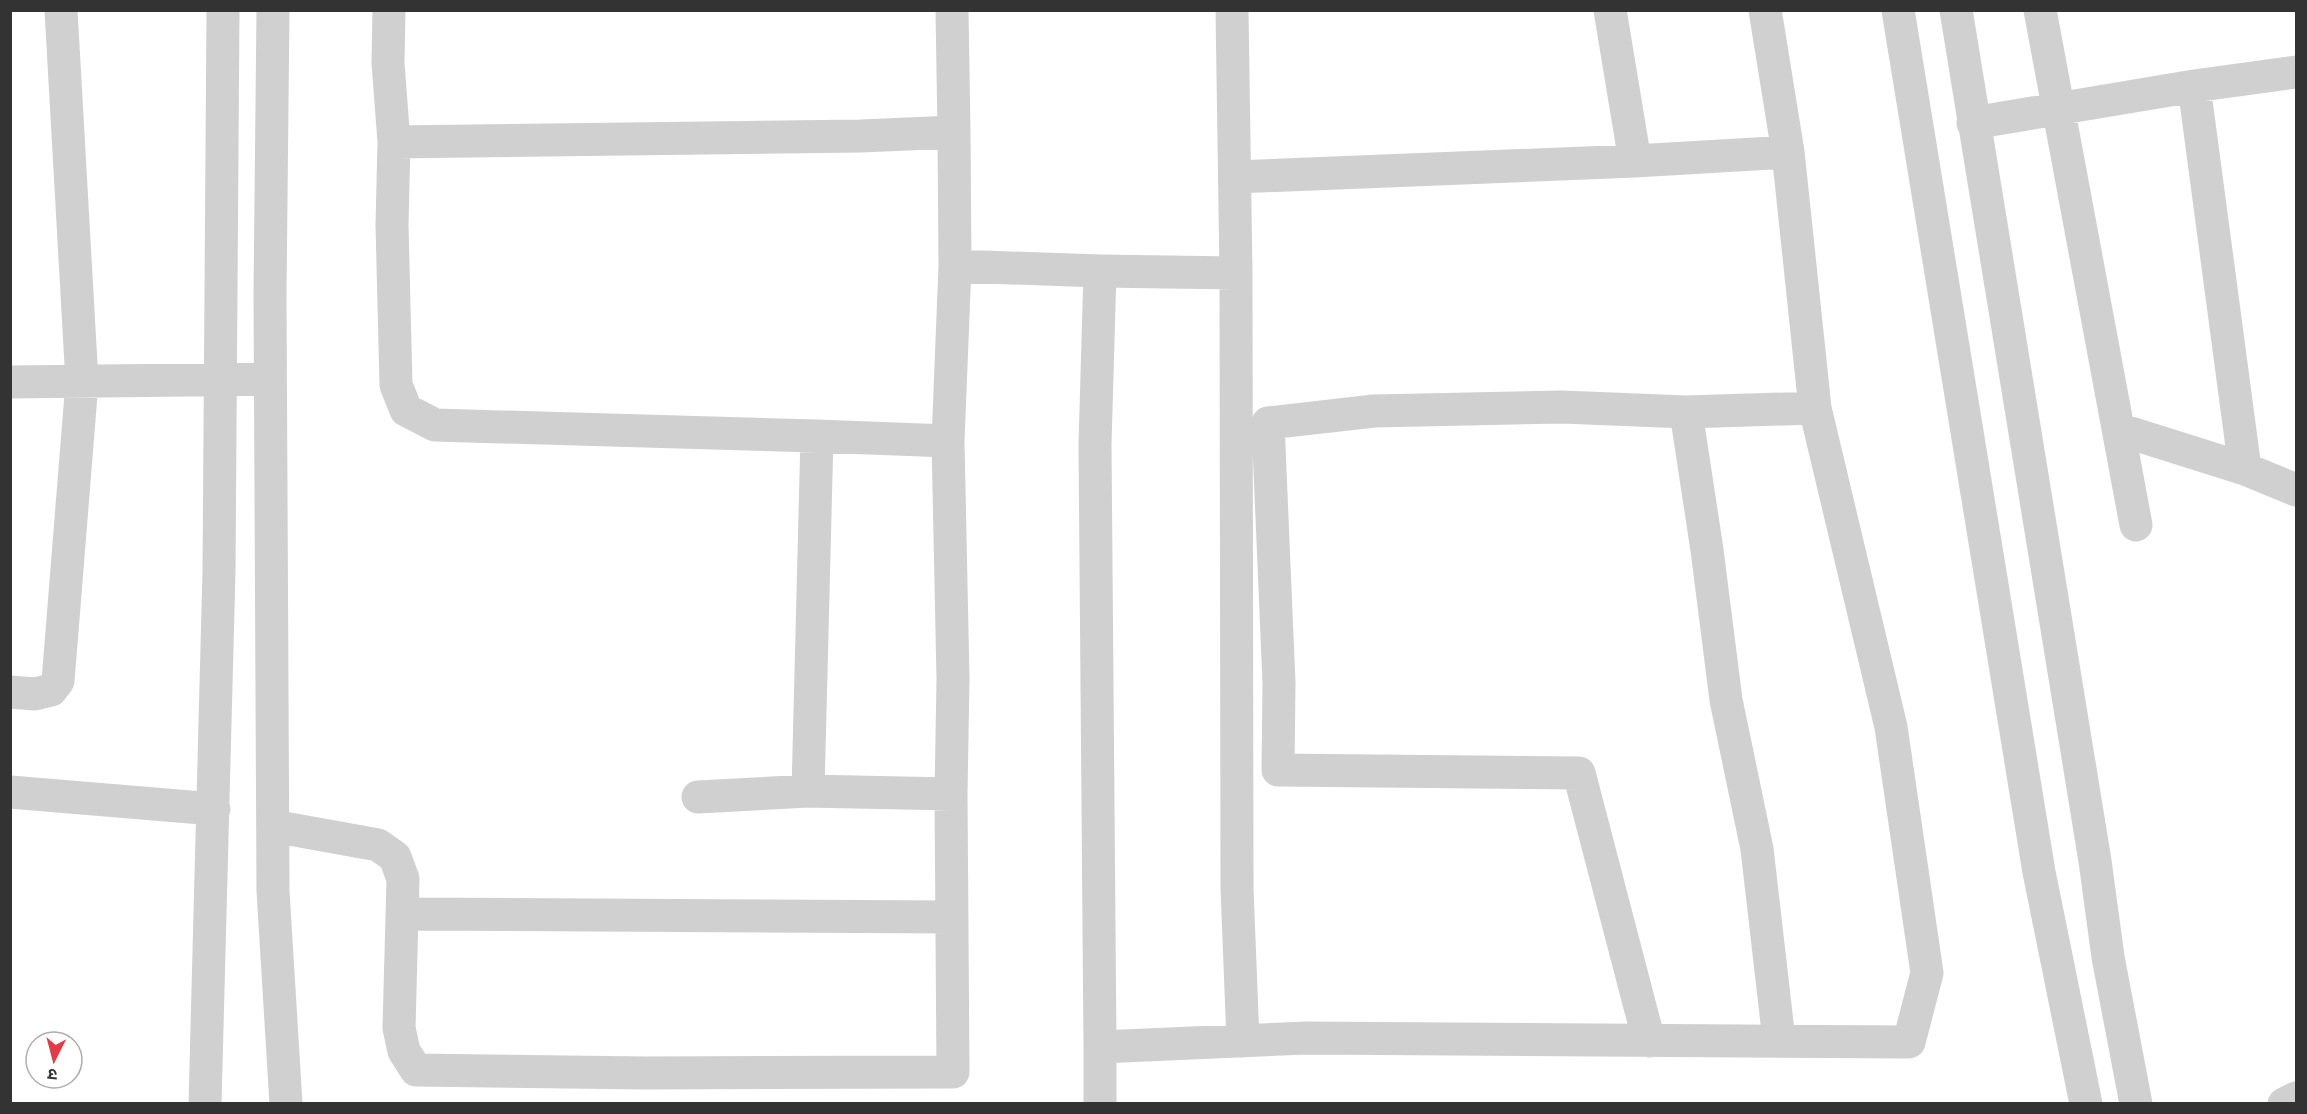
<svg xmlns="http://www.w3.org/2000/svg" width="2307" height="1114" viewBox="0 0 2307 1114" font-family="'Titillium Web','Noto Sans Devanagari',sans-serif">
<rect width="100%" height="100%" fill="#fff"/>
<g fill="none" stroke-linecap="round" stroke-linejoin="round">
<path stroke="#d0d0d0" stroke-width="33" d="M273,10L270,294L273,891L286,1104
M389,10L388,63L394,142L861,136L954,132L952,10
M1232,10L1236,273L1237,888L1243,1041
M1610,10L1635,161
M1765,10L1788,152
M1898,10L2039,872L2086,1104
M1956,10L2095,861L2108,957L2136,1104
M2040,10L2136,525
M2194,86L2245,469
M1973,123L2194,86L2296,72
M954,132L955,266
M394,142L392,225L396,385L406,410L435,425L817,436L808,791
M1100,271L1095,444L1100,1047
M10,382L270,379
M1686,412L1815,408
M2118,429L2245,469L2296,490
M817,436L948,441
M10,692L35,694L51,690L58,681L82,382L61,10
M10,792L214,809
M698,797L808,791L951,794
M273,826L378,845L395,857L403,879L399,1028L404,1051L416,1070L646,1073L953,1072L951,794L953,679L948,441L955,266L1100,271L1236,273
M402,914L952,917
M1649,1041L1579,773L1278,770L1279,683L1268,423L1374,411L1562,407L1686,412L1707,550L1726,700L1757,849L1779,1040
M205,1104L219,571L223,10
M1100,1104V1047L1307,1038L1909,1042L1927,973L1891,727L1815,408L1788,152L1635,161L1236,177
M2284,1104L2296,1098"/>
</g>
<rect width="2307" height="1114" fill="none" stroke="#333333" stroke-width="24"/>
<g transform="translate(54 1060) rotate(186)"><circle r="28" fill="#ffffff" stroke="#adadad" stroke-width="1.5"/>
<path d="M0-4.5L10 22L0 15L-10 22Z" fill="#e63946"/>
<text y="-9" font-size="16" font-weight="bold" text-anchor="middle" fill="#333333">उ</text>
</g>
</svg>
